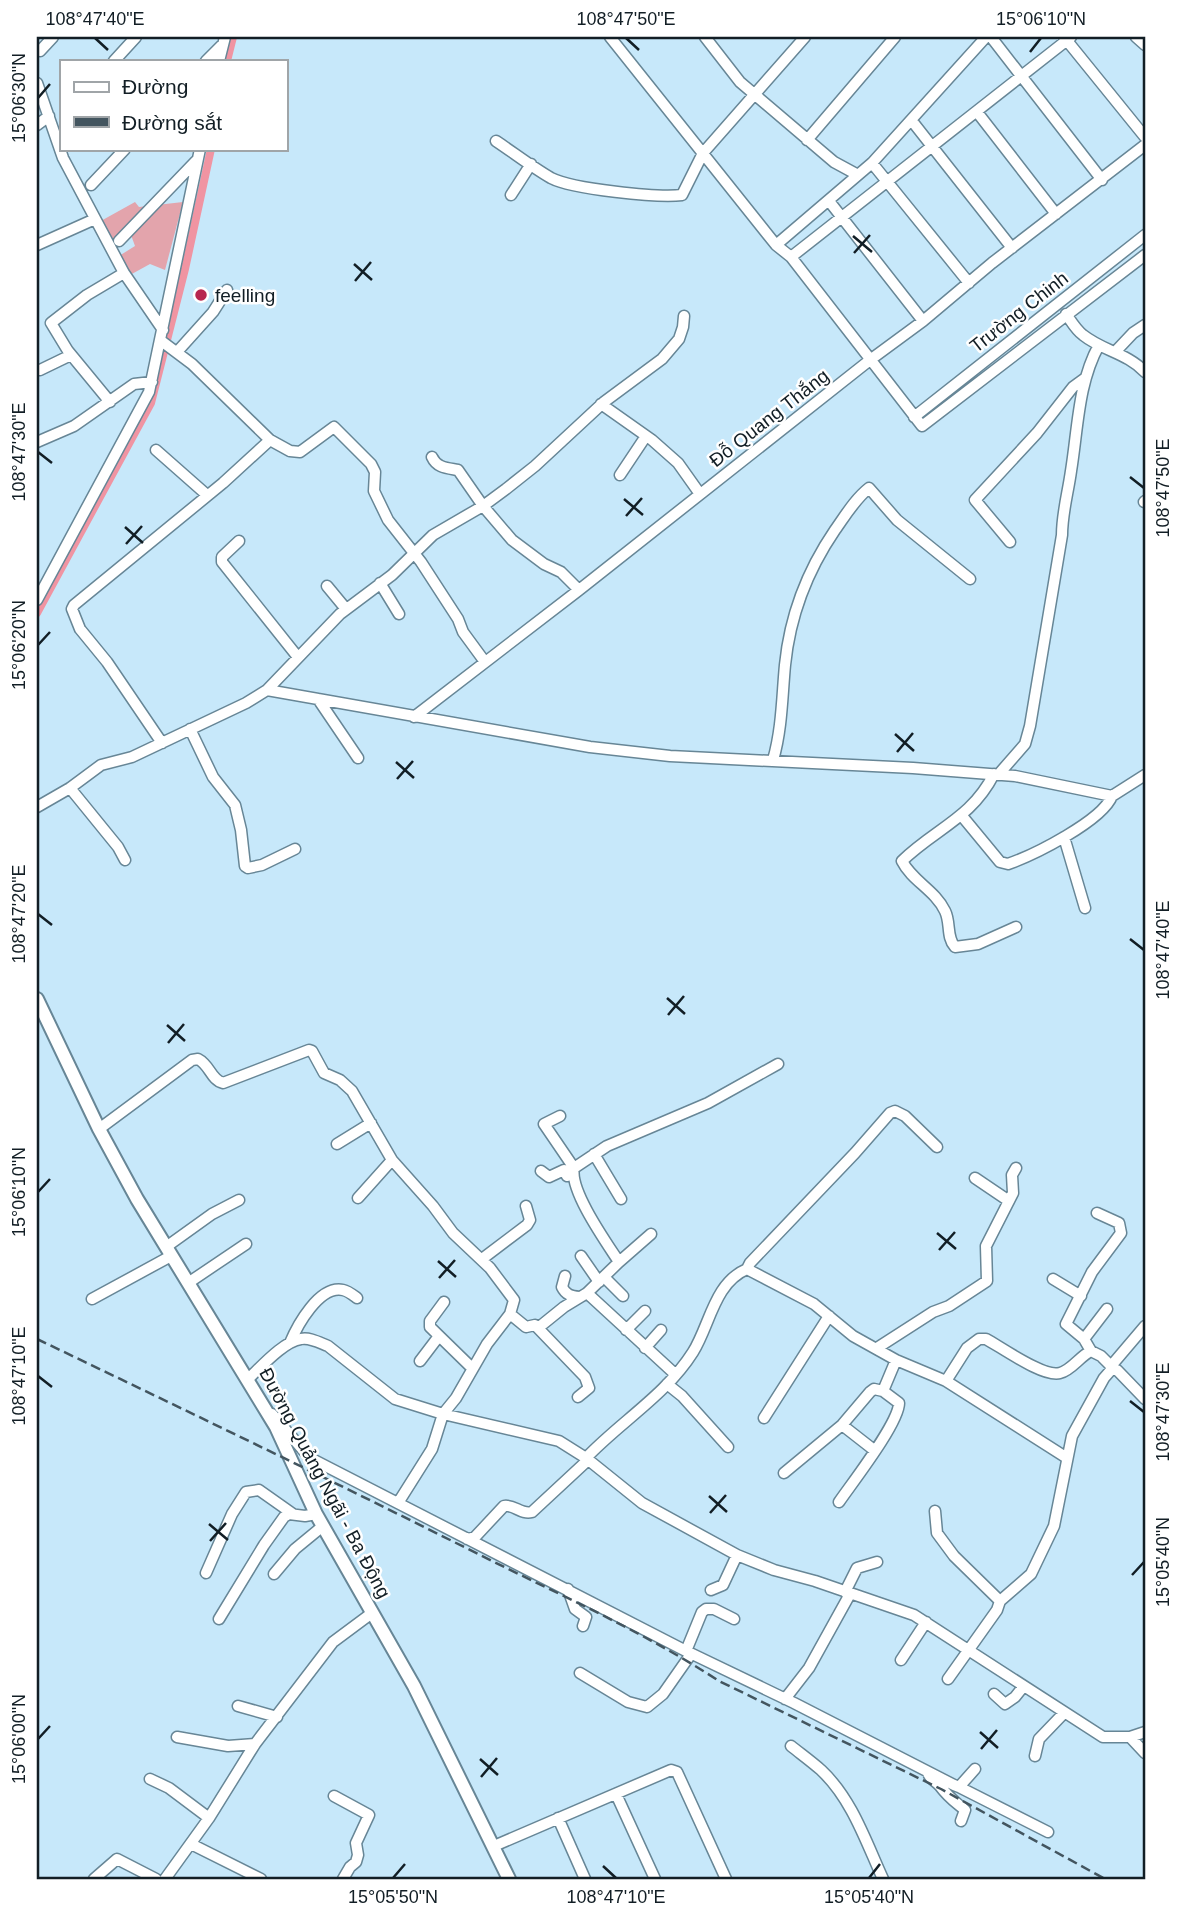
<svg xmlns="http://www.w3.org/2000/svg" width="1182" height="1916" viewBox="0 0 1182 1916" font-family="Helvetica,sans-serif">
<rect width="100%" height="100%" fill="#c7e8fa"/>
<path fill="#e3a4ac" d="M135,202L139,207L183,202L165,270L150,264L130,275L119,256L135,246L131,235L113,247L99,222Z"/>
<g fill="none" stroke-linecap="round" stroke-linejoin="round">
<path stroke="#f094a2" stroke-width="8" d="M227,61L233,37
M37,613L151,403L185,269L211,149"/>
<g stroke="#678696" stroke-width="13">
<path id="minor" d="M610,37L776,245L791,257L922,426L1145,255
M705,37L740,82L834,162L858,175
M991,37L1102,180
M1064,37L1145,137
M1136,37L1145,45
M40,51L53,37
M114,61L136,37
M206,61L223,44
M219,61L225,37
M37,83L63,158L124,273L163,330
M977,112L1056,214
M912,121L1012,248
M37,125L49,116
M807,140L895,37
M496,141C514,153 532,167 551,178C572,189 658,198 682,195L703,153L805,37
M872,163L969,283
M91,185L125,149
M511,195L531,164
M829,201L923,321
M119,241L196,161
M37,245L95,219
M776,245L872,163L986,37
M791,257L1071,37
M1066,314C1071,321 1076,330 1083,335C1103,351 1127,353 1145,372
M160,340L192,364L270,440L290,451L300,452L334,427L371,464L375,472L374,491L388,520L421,562L458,619L463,632L485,662
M1116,351L1133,333L1145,325
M177,352L213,312L227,290
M40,370L71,355
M110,402L68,351L51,323L87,295L124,273
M601,404L652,440L678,463L700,494
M914,417L1145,235
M37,442L74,426L134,384L152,382
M156,450L207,495
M432,457C437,468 447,468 458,470L483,506L512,540L544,564L561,572L579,590
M620,475L646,436
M1144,502L1145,501
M239,541L222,557V562L297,656
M1010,542L975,500L1037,433L1073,387L1084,379
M380,583L399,614
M327,586L346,609
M37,600L149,392L200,149
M267,690L590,747L670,756L913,768L1015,776L1112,796L1145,775
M318,699L358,758
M414,717L579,590L870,360L923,321L992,263L1145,145
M190,729L213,777L235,805L241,830L245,866L248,868L262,865L295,849
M162,743L107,662L80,629L72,609L74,605L223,483L270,440
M773,760C782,729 782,697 785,665C790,615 807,571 835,530C845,516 855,499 869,488L897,520L970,579
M994,774C971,819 936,828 902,861C912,881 935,890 945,911C951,923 946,937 955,947L978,944L1016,927
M998,775L1025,744L1030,726L1062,535C1062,513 1068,493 1071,471C1078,428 1078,383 1099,345
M70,788L118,847L125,860
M37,807L70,788L101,765L132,757L246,703L267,690L340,614L392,575L433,535L483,506L506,489L535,466L604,402L662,359L679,339L683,327L684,316
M962,816L1000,862L1008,864C1034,855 1102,821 1112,796
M1064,837L1085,908
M560,1116L544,1124L574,1168
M99,1129L192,1060L198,1059C210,1065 211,1080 223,1083L309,1050L312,1051L324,1073L340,1080L352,1091L392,1160L433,1206L453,1233L490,1268L514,1300L510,1314L487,1344L456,1398L443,1414L432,1449L398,1503
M337,1144L371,1123
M594,1154L621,1199
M541,1171L549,1177L564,1170L567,1176L573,1173
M975,1178L1009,1201
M358,1198L392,1160
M166,1247L212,1214L239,1200
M581,1256L599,1282
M482,1259L527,1225L530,1220L526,1206
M619,1262L651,1234
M747,1269L750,1263L855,1153L890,1113L895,1111L905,1116L937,1147
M565,1276L562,1287C566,1295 571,1296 579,1297
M604,1277L623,1296
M1053,1279L1081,1296
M188,1283L246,1244
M587,1293L675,1374
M92,1299L171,1256
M444,1302L430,1321V1327L472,1368
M510,1314L526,1327L535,1325L585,1377L589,1388L578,1397
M538,1328L564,1307L587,1293L619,1262C606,1242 569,1190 574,1168L607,1146L708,1103L778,1064
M626,1330L645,1311
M1084,1339L1107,1309
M290,1343C297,1326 319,1285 343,1290C348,1291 353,1295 357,1298
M645,1348L661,1330
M877,1348L933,1312L949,1306L987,1281L986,1246L1013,1193L1012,1175L1016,1168
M1091,1351L1084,1339L1066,1324L1092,1272L1121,1233L1119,1223L1097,1213
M420,1361L439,1336
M1111,1366L1145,1326
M248,1379C261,1367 284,1341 301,1339C310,1337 320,1343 328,1346L395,1399L443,1414L559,1441L586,1458L642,1503L737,1555L774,1570L815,1581L914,1615L1103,1737H1130L1145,1732
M946,1381L967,1348L979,1339H986C1001,1347 1044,1378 1060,1373C1072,1370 1080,1356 1091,1351L1101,1356L1114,1369
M667,1384L682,1396L728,1447
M272,1414L310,1458L686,1651L794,1703L954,1785L959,1787L975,1769
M764,1418L829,1316
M842,1425L874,1450
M586,1458C620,1422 666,1395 693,1352C710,1325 714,1283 747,1269L814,1304L853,1336L896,1360L946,1381L1067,1458
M784,1473L842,1425L870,1392L874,1389L883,1391L896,1360
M839,1502C852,1483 899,1423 899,1403L883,1391
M935,1511L937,1533L954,1556L1000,1601
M467,1539L475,1537L504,1506C514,1504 521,1515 532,1512L588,1460
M206,1573L232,1514L246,1492L259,1490L293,1514
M274,1574L295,1549L323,1526
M568,1589L575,1609L586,1617L583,1626
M711,1590L723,1585L737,1555
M845,1592L857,1568L877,1562
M219,1619L264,1545L284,1517L289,1514L305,1516L316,1514
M686,1651L702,1612L706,1609H714L734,1619
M901,1660L926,1622
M580,1673L628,1702L647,1707L663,1694L691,1654
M948,1679L997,1610L1000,1601L1031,1574L1054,1526L1072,1436L1104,1378L1111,1370H1117L1145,1399
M994,1694L1005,1704L1015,1697L1023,1687
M785,1699L809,1668L850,1594
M238,1706L277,1717
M177,1737L228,1746L255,1744
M1130,1737L1145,1753
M791,1746C801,1754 812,1762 821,1770C852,1799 866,1842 883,1879
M1035,1756L1039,1739L1064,1713
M928,1773C931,1781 935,1780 940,1786C949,1798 953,1800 965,1810L961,1821
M150,1779L169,1788L209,1818
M959,1787L1048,1832
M616,1794L655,1879
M334,1796L369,1815L356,1843L358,1855L356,1862L350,1867L343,1879
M558,1818L585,1879
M191,1844L261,1879
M494,1846L671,1770L677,1772L726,1879
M94,1879L117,1859L156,1879
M165,1879L209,1818L255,1744L333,1642L372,1613"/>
</g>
<g stroke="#678696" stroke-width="16">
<path id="major" d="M37,999L99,1129L137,1199L276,1427L316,1514L414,1686L509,1879"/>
</g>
<use href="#minor" stroke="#fff" stroke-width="10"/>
<use href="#major" stroke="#fff" stroke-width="12"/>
<path stroke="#43555f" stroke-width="2.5" stroke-dasharray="10 5" stroke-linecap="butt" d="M37,1339C185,1410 333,1481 480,1555C560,1595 644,1632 719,1681L941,1789L1105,1879"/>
</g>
<path fill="none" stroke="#121e25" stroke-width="2.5" d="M95,38L108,50M626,38L639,50M1030,52L1041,38M38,98L50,84M853,236L872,252M854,253L870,235M354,264L372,280M355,281L371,262M38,452L52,463M1130,477L1144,488M624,499L643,515M626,516L642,498M125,527L143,543M126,544L142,526M38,645L50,632M895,734L914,751M897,752L913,733M396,762L414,778M397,779L413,761M38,914L52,925M1130,939L1144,950M667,998L685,1014M668,1015L684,996M167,1025L185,1041M168,1043L184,1024M38,1192L50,1179M937,1233L956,1249M939,1250L955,1232M438,1261L456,1277M439,1278L455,1260M38,1376L52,1387M1130,1401L1144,1412M709,1496L727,1512M710,1513L726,1495M209,1524L228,1540M210,1541L226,1523M1132,1575L1144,1562M980,1732L998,1748M38,1739L50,1726M981,1749L997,1730M480,1759L498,1775M481,1777L497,1758M603,1866L616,1878M393,1878L405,1864M869,1878L880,1864"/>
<circle fill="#b7264f" stroke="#fff" stroke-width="2.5" cx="201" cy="295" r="7"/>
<g text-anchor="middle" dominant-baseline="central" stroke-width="5" stroke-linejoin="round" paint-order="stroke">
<g font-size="19" fill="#121e25" stroke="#fff" text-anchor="start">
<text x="215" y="295">feelling</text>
</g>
<g font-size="19" fill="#121e25" stroke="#fff">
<text transform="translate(1019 312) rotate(-38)">Trường Chinh</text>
<text transform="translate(769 418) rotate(-38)">Đỗ Quang Thắng</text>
<text transform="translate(325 1483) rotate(62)">Đường Quảng Ngãi - Ba Động</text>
</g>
</g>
<rect width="1182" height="1916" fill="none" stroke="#ffffff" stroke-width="77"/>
<rect x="60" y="60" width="228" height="91" fill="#ffffff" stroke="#a0a5a8" stroke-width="2"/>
<rect x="74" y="82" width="35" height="10" fill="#ffffff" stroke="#a0a5a8" stroke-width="2"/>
<text x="122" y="94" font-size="21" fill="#121e25">Đường</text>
<rect x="74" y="117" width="35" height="10" fill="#43555f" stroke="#a0a5a8" stroke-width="2"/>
<text x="122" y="130" font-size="21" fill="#121e25">Đường sắt</text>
<rect x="38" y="38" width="1106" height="1840" fill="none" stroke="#121e25" stroke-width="2.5"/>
<g font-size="18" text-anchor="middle" fill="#121e25">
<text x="95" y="25">108°47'40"E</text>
<text x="626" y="25">108°47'50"E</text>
<text x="1041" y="25">15°06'10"N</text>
<text transform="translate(19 98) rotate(-90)" y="6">15°06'30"N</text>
<text transform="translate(19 452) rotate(-90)" y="6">108°47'30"E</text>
<text transform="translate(1163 488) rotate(-90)" y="6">108°47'50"E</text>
<text transform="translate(19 645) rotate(-90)" y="6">15°06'20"N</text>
<text transform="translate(19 914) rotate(-90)" y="6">108°47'20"E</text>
<text transform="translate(1163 950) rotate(-90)" y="6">108°47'40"E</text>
<text transform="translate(19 1192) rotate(-90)" y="6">15°06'10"N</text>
<text transform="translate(19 1376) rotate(-90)" y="6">108°47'10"E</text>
<text transform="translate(1163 1412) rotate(-90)" y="6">108°47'30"E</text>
<text transform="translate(1163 1562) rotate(-90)" y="6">15°05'40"N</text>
<text transform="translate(19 1739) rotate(-90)" y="6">15°06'00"N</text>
<text x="393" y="1903">15°05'50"N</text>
<text x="616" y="1903">108°47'10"E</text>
<text x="869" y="1903">15°05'40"N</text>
</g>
</svg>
